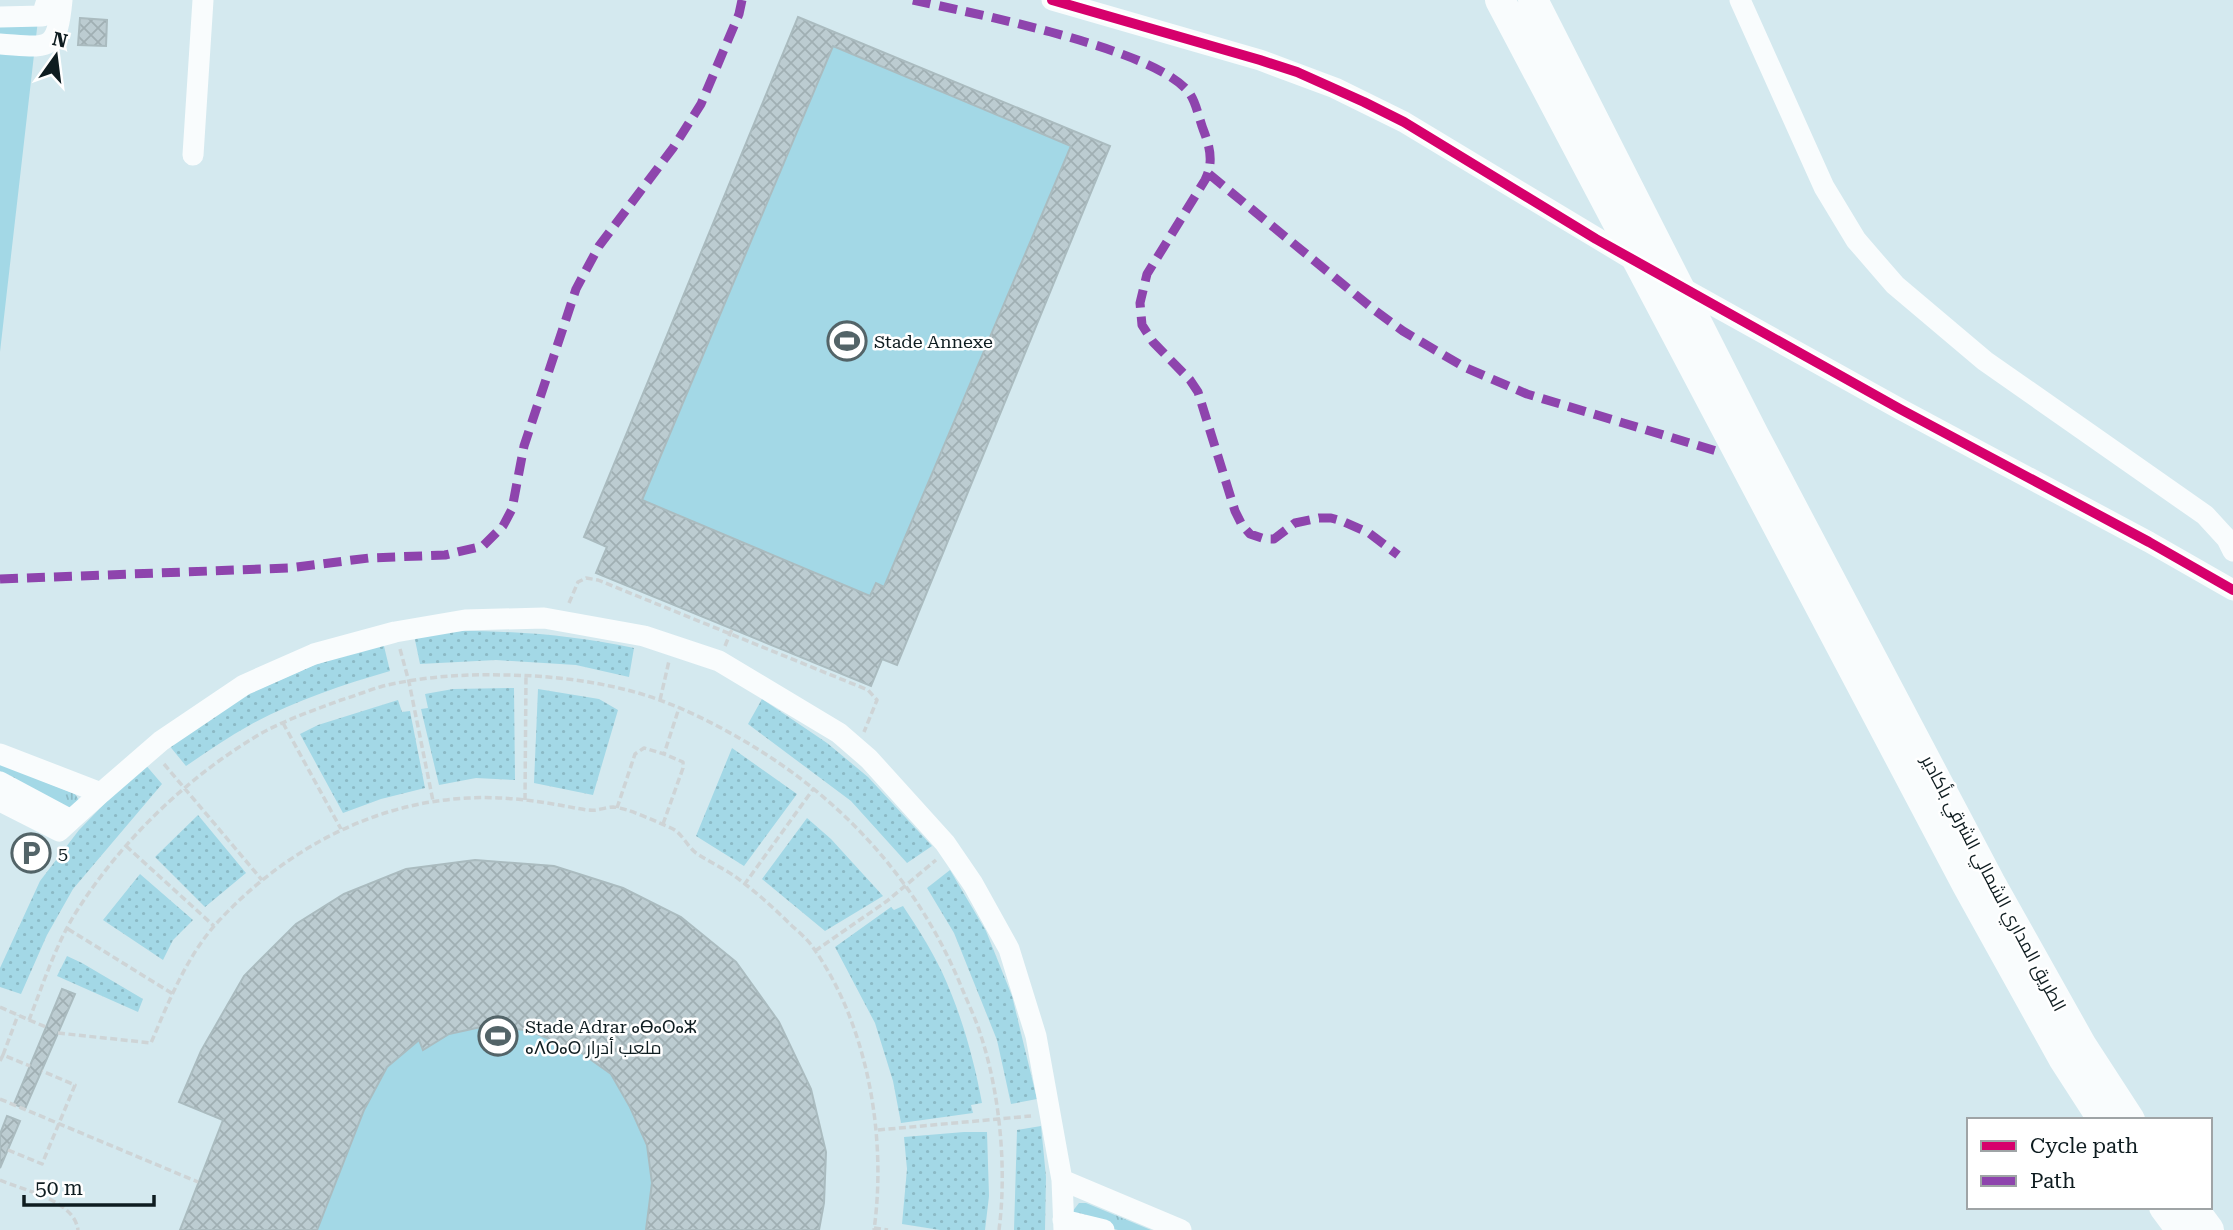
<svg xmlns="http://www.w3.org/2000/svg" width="2233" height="1230" viewBox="0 0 2233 1230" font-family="'Roboto Serif',Cairo,'Noto Sans Tifinagh',serif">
<defs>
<pattern id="grass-tufts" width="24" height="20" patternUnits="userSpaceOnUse" patternTransform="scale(1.75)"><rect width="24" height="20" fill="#a3d8e6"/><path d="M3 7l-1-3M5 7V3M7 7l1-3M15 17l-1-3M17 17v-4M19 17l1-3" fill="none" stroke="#8bb9c5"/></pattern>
<pattern id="garden-dots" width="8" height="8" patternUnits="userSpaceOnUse" patternTransform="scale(1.75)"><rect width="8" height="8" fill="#a3d8e6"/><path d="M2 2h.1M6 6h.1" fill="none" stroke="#8bb9c5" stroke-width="1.8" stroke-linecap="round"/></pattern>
<pattern id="building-cross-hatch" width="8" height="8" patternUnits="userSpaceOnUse" patternTransform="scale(1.75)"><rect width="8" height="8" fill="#bcccd1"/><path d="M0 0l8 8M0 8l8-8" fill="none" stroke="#a0afb3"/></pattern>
</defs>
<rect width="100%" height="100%" fill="#d4e9ef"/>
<path fill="url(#grass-tufts)" d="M0,764L75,794L79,800L67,810L0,771Z
M1079,1203H1086L1151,1230H1118L1078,1220L1072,1212Z"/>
<path fill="#a3d8e6" d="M0,8L39,11L0,352Z
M798,17L1110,146L897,665L882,659L871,686L596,573L607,547L584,537Z
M475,860L554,866L623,888L681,917L736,962L779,1022L811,1089L826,1152L824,1203L819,1230H180L223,1120L179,1102L244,976L296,924L344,894L406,869Z"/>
<path fill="url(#garden-dots)" d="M462,631C522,631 576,636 634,648L629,677L576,665L496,660L420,664L414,635Z
M383,642L390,671C342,685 294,701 250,725C228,737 207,752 186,766L168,744L246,695L312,666Z
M514,688L515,780L476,778L439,785L421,709L428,708L425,694L453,689Z
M538,689L599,699L618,710L593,795L534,783Z
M762,699L827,743L868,777L932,846L907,863L851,801L748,724Z
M398,700L402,712L410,711L425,788L381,799L343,813L300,734L318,725Z
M732,748L797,794L744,866L696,836Z
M144,763L162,784L73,889L47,935L21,994L0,987V968L40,881L79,830Z
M198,815L246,873L205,907L155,857Z
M807,818L831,839L883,896L825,931L762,879Z
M950,870L986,931L1012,996L1037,1099L1011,1104L997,1040L954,933L927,888Z
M140,874L193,920L173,940L163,960L103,920Z
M903,906C917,927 931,949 942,972C961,1013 974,1059 982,1103L971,1105L973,1113L901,1123L893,1081L875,1023L835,947L891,907L894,910Z
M67,956L82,963L143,999L138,1012L57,976Z
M1041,1126L1046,1177L1045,1230H1014L1017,1130Z
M964,1132H987L989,1196L985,1230H940L902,1224L907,1169L904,1137Z"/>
<path fill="url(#building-cross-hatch)" stroke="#aabbbf" stroke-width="2" fill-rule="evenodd" d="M798,17L1110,146L897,665L882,659L871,686L596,573L607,547L584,537ZM833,46L1071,146L884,587L876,583L870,596L642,500Z
M80,18L107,20L106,46L78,45Z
M475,860L554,866L623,888L681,917L736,962L779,1022L811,1089L826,1152L824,1203L819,1230H646L652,1183L647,1145L630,1107L611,1074L580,1052L528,1030L481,1027L449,1034L423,1050L419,1040L387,1067L364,1110L317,1230H180L223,1120L179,1102L201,1051L244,976L296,924L344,894L406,869Z
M62,989L75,994L25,1109L14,1104Z
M7,1116L20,1121L0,1168V1134Z"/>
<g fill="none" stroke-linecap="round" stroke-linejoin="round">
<path stroke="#ced4d6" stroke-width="3.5" stroke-dasharray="7 3.5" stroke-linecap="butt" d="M569,603L578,582L586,578L598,580L868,690L877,700L864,732
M725,646L732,629
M400,649L409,682L433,801
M660,700L669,661
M283,723L341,829
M164,764L262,880
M525,800L526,675
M617,808L635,754L644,748L664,754L679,708
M663,824L683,768V762L664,754
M126,846L214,926
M744,885L814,788
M68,929L173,994
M815,951L887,901L936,860
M0,1007L29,1020C44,982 57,940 80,906C125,837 189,776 260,734C285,720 314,710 341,700C355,696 369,690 383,686C422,677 461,674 500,675C544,675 589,680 631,691C669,701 706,719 739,738C839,795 917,879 961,986C967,1001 975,1017 980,1033C1000,1092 1007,1169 999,1230
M29,1020L46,1027
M58,1033L151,1043C168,1003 186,958 215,925C280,853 371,802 469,798C504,796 540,801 575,808C582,809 589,811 597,810C602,809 608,807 613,807C628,808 657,822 671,828C683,833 687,848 699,855C710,862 722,868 733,875C754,890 774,908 792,926C799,932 807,939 812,946C868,1024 887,1137 874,1230
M3,1055L18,1015
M0,1061L3,1055L30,1066
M0,1099L198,1182
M878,1130L1031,1116
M8,1150L42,1164L75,1085L42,1071
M0,1180C25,1191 74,1200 78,1230
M874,1228L888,1230"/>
<path stroke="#f9fcfd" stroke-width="21" d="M1052,0L1260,60L1335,88L1404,122L1640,264
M1740,0L1824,187L1856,240L1895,285L1985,361L2205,515L2227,539L2233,551
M0,17L42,16L47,0
M0,44C48,47 57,54 62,0
M193,155L203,0
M1677,285L1900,409L2149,542L2233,590
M0,754L101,793L71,820L0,782
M101,793L161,741L244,685L314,654L395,632L465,620L544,618L644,636L719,661L839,733L869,759L945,843L973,884L1009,949L1036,1036L1062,1180L1064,1230
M0,801L59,831L71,820
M1062,1180L1181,1230
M1063,1220L1104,1230"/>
<path stroke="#f9fcfd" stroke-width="30" d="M1500,0L1967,885L2063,1058L2103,1120
M1533,0L1754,435L1990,882L2082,1046L2130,1120
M2164,1207L2181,1230
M2192,1207L2209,1230"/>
<path stroke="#8e44ad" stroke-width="9" stroke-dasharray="18 9" stroke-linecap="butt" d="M913,0C970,13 1160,49 1190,94C1196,103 1199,118 1203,129C1210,147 1214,162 1205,180L1147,274L1140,303L1142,325L1153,342L1190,380L1198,392L1235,511L1242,525L1250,534L1265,539H1274L1295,523L1319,518H1331L1342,521L1369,533L1398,555
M1209,174L1373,309L1403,331L1464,367L1527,394L1723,453
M0,579L289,568L369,558L445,555L483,546L503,526L512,509L524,446L576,289L599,246L673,148L701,104L739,14L742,0"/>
<g stroke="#fff" stroke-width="15">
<path id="cycleway" d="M1052,0L1260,60L1297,72L1364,102L1404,122L1596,239L1900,409L2149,542L2233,590"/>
</g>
<use href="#cycleway" stroke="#d6006c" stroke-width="10"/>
</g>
<defs>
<g id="stadium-ring" transform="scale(2.0125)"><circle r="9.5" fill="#fff" stroke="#536468" stroke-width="1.5"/><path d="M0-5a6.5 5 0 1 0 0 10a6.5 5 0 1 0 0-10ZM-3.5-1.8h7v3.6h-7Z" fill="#536468"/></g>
<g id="parking-ring" transform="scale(2.0125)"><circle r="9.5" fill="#fff" stroke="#536468" stroke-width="1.5"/><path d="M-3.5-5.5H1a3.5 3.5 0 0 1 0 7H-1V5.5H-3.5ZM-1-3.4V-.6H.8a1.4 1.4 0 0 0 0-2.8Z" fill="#536468"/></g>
</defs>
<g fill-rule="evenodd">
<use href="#stadium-ring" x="847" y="341"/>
<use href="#parking-ring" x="31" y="853"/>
<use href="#stadium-ring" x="498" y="1036"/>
</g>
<g text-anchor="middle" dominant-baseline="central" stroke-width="5" stroke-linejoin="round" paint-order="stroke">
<g font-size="18" fill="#0e1c20" stroke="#fff" text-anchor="start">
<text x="874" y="341">Stade Annexe</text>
<text x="58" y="853">5</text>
<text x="525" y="1026">Stade Adrar ⴰⴱⴰⵔⴰⵣ<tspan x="525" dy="21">ⴰⴷⵔⴰⵔ ملعب أدرار</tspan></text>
</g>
<g font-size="18" fill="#0e1c20" stroke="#fff">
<text transform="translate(1994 883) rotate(62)">الطريق المداري الشمالي الشرقي بأكادير</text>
</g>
</g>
<rect x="1967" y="1118" width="245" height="91" fill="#ffffff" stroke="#9fa4a6" stroke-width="2"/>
<rect x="1981" y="1141" width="35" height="10" fill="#d6006c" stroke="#9fa4a6" stroke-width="2"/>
<text x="2030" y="1153" font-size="21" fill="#0e1c20">Cycle path</text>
<rect x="1981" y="1176" width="35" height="10" fill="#8e44ad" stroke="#9fa4a6" stroke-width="2"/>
<text x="2030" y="1188" font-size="21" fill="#0e1c20">Path</text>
<g transform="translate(56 56) rotate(14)" stroke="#ffffff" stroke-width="5" paint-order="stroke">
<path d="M0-5L12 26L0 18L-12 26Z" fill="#0e1c20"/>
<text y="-10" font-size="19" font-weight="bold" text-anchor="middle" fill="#0e1c20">N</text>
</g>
<path d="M24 1195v10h130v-10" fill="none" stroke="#0e1c20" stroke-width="3.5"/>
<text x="35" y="1195" font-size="21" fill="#0e1c20" stroke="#ffffff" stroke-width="5" paint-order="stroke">50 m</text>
</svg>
